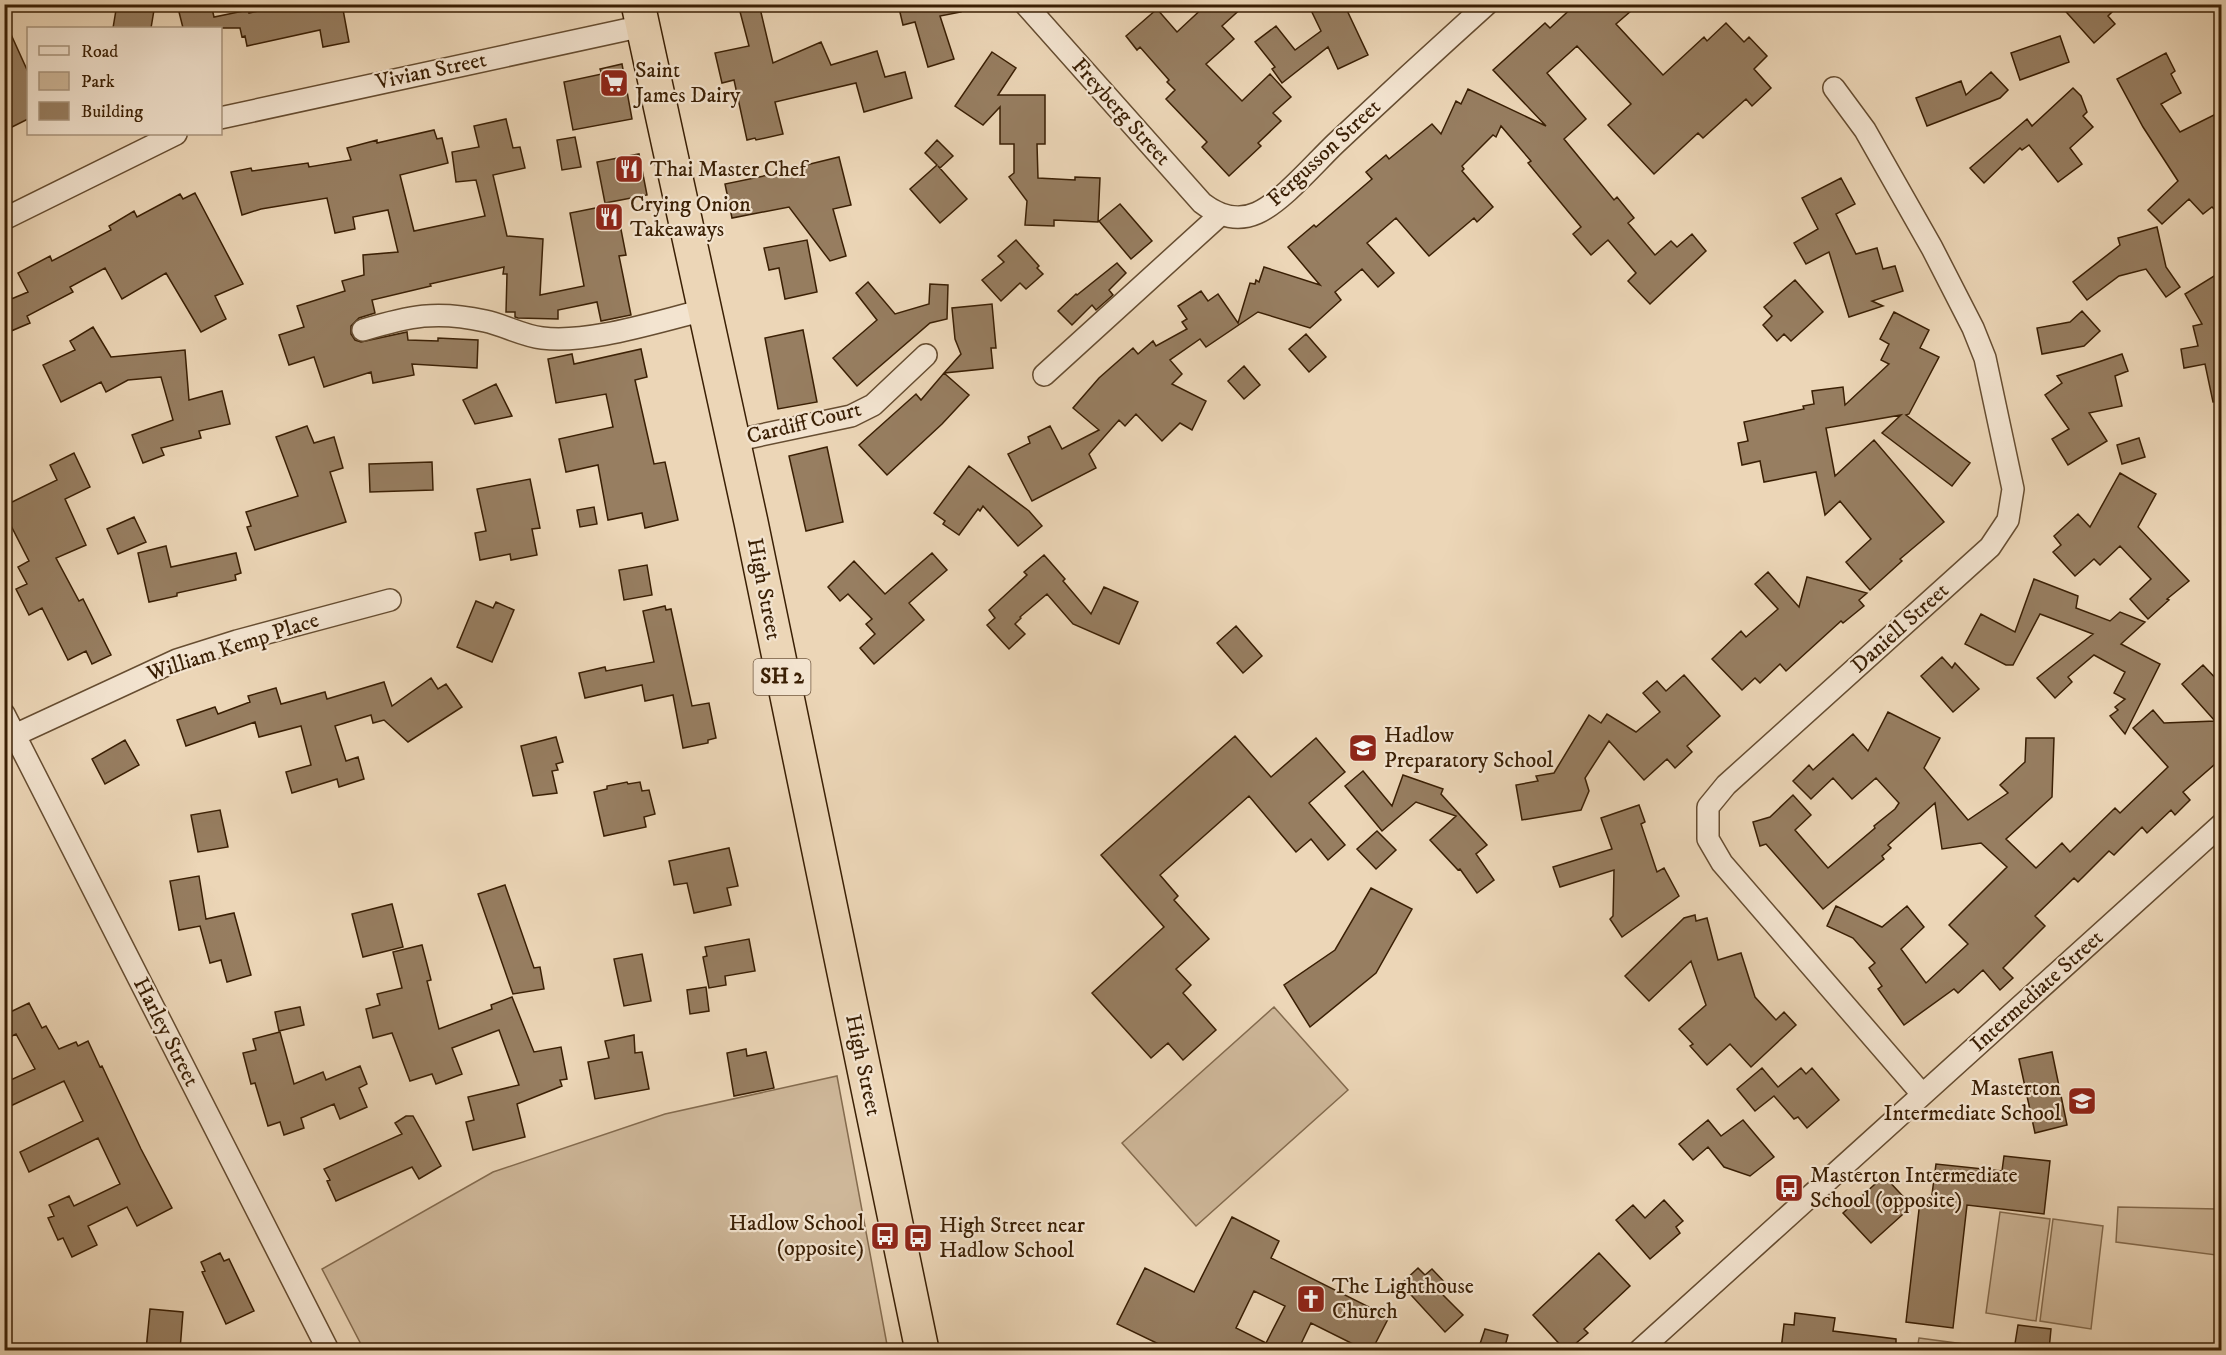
<svg xmlns="http://www.w3.org/2000/svg" width="2226" height="1355" viewBox="0 0 2226 1355" font-family="'IM FELL DW Pica',serif">
<rect width="100%" height="100%" fill="#ecd6b7"/>
<filter id="stains"><feTurbulence type="fractalNoise" baseFrequency=".00333" numOctaves="4"/><feColorMatrix values="0 0 0 0 .2 0 0 0 0 .09 0 0 0 0 .02 0 0 0 .5 -.17"/></filter>
<radialGradient id="worn" r=".72"><stop offset=".6" stop-color="#630" stop-opacity="0"/><stop offset="1" stop-color="#630" stop-opacity=".3"/></radialGradient>
<path fill="#ceb799" stroke="#846b4e" stroke-width="1.5" d="M1274,1007L1348,1090L1196,1226L1122,1143Z
M837,1076L888,1350H364L322,1269L493,1172L665,1114Z
M2118,1207L2218,1209L2216,1255L2116,1242Z
M2000,1212L2050,1219L2036,1321L1986,1313Z
M2053,1219L2103,1226L2091,1329L2040,1321Z
M1919,1338L1971,1345L1970,1350H1917Z"/>
<path fill="#977e61" stroke="#3a1f04" stroke-width="1.5" fill-rule="evenodd" d="M117,4H155L151,28H113Z
M177,4H211L214,17L248,10L249,13L290,4H342L349,42L323,47L320,30L247,46L245,36L242,37L240,28H183Z
M738,4H759L773,63L821,42L831,65L877,51L885,77L905,72L912,98L864,112L856,83L775,102L783,134L756,140L755,138L747,140L734,80L722,83L715,53L749,46Z
M898,4H960L961,12L940,16L954,59L928,67L915,22L903,25Z
M1207,4H1246L1222,26L1234,39L1206,64L1242,101L1270,74L1291,97L1273,113L1281,121L1258,143L1261,146L1229,176L1202,147L1207,142L1166,99L1175,90L1167,82L1169,80L1140,47L1137,50L1126,36L1157,9L1177,32Z
M1308,4H1344L1368,55L1338,69L1328,47L1282,83L1272,69L1275,67L1255,42L1276,26L1295,50L1321,31Z
M1576,4H1639L1616,24L1663,75L1704,37L1707,41L1726,23L1744,42L1749,37L1767,56L1754,69L1771,88L1752,106L1746,99L1703,138L1698,133L1654,174L1608,125L1631,104L1577,46L1547,73L1586,119L1564,139L1614,200L1617,197L1634,218L1628,223L1655,255L1671,241L1677,247L1692,234L1706,251L1650,304L1628,281L1636,273L1608,240L1591,255L1573,234L1581,227L1528,163L1531,161L1501,126L1496,137L1493,135L1462,166L1464,169L1462,171L1493,207L1477,222L1474,218L1429,256L1396,218L1367,243L1394,273L1378,287L1362,269L1335,292L1341,300L1310,328L1258,312L1206,347L1200,339L1170,360L1182,374L1172,384L1206,401L1192,430L1180,423L1162,441L1136,414L1125,426L1119,420L1089,454L1096,468L1032,501L1008,454L1030,443L1028,437L1050,426L1062,449L1099,430L1073,408L1099,378L1133,348L1138,354L1153,341L1156,346L1187,329L1182,322L1187,319L1178,306L1201,291L1208,301L1218,294L1238,323L1250,283L1255,284L1256,280L1259,282L1264,267L1320,285L1288,247L1314,225L1316,227L1372,179L1366,172L1386,155L1389,159L1432,124L1441,134L1456,101L1461,104L1468,89L1546,126L1493,70L1545,23L1550,28Z
M2059,4H2120L2108,16L2115,24L2094,43Z
M4,19L28,72V119L4,131Z
M2060,36L2069,62L2020,80L2011,53Z
M992,52L1016,68L998,95H1045V144H1037L1038,178L1075,180V177L1100,178L1098,222L1054,220V226L1025,225L1027,201L1009,177L1014,173V144H1000V107L983,125L955,106Z
M2166,53L2175,71L2171,74L2181,93L2161,104L2180,132L2222,111V217L2212,207L2203,214L2189,199L2162,224L2148,210L2178,181L2143,127L2117,79Z
M622,64L632,119L573,130L564,82L602,74L600,69Z
M1991,72L2008,90L2000,98L1927,126L1916,98L1961,81L1966,95Z
M2073,88L2081,96L2087,112L2083,116L2093,127L2070,148L2082,164L2058,182L2029,145L2022,150L2020,148L1984,183L1970,168L2027,119L2032,126Z
M506,119L513,148L520,147L525,168L493,175L507,236L543,239L540,295L584,286L570,213L616,204L626,255L619,256L631,315L601,321L597,302L558,310V319L518,318L515,317V312H506L507,274H503L504,267L430,284L431,286L372,300L375,313L359,318L351,326V334L355,340L361,342L407,332L408,340L438,341V338L478,340L477,368L412,364L414,375L373,383L371,372L324,387L314,357L289,365L279,335L304,327L297,306L345,291L342,281L364,275L363,255L398,252L388,210L353,217L355,229L335,233L327,198L261,209L242,215L231,172L251,168L252,171L308,163L309,167L351,160L347,148L377,140V143L434,130L437,139L442,138L448,163L400,175L414,231L485,216L476,180L456,182L452,152L479,147L474,126Z
M575,137L581,167L562,170L557,140Z
M937,140L953,156L940,168L938,166L967,199L940,223L910,189L937,165L925,153Z
M639,154L647,195L605,203L597,162Z
M839,157L851,205L833,209L846,256L830,261L789,207L732,218L725,184L807,167L806,165Z
M1841,178L1855,204L1836,214L1856,254L1877,248L1883,269L1895,266L1903,291L1872,301L1883,306L1849,317L1829,252L1806,264L1794,243L1818,229L1802,198Z
M195,193L243,284L215,296L226,319L201,332L166,273L122,299L105,268L70,287L73,292L27,316L30,323L4,334V302L28,292L18,273L50,256L52,261L111,230L109,226L134,211L137,217L180,194L183,199Z
M1120,204L1152,241L1131,259L1099,221Z
M2157,227L2166,267L2180,287L2166,297L2146,269L2119,276L2087,300L2073,282L2120,245L2118,238Z
M807,240L817,292L785,299L779,268L769,270L764,248Z
M1016,240L1039,266L1037,268L1043,274L1026,289L1020,283L1001,301L982,280L1004,262L998,256Z
M1117,263L1126,273L1109,290L1113,295L1096,310L1092,305L1072,325L1058,311L1076,294L1077,295Z
M2222,271V401L2213,402L2205,364L2184,368L2181,349L2198,346L2193,326L2202,324L2185,294Z
M1795,280L1823,312L1791,341L1784,334L1777,341L1763,325L1772,316L1764,307Z
M868,282L895,314L929,304L930,284L948,285L947,319L930,323L857,386L833,358L877,320L856,293Z
M992,304L996,348H991L993,368L944,373L961,354L955,339L952,308Z
M2082,311L2100,331L2084,346L2042,354L2037,328L2070,322Z
M1894,312L1929,330L1920,348L1939,357L1909,414L1906,415L1970,463L1952,486L1882,433L1901,415L1826,428L1835,476L1874,440L1944,522L1900,559L1902,561L1870,590L1846,562L1871,539L1840,501L1825,515L1816,472L1764,482L1760,461L1742,465L1738,443L1748,441L1744,422L1804,409L1803,406L1814,404L1812,391L1843,387L1845,405L1889,364L1881,360L1889,344L1880,339Z
M93,327L111,357L185,350L189,400L222,391L230,424L199,431L201,438L161,448L164,455L143,463L132,435L173,420L161,377L128,380L106,392L101,382L61,402L43,365L75,350L70,341Z
M803,330L817,402L778,409L765,338Z
M1306,334L1326,357L1309,372L1289,349Z
M641,349L647,377L635,380L654,464L665,462L678,520L645,528L642,513L608,520L598,465L566,472L559,439L613,427L606,394L556,403L548,359L572,354L574,364Z
M2122,354L2128,371L2115,376L2122,406L2089,413L2107,441L2068,465L2052,439L2069,429L2045,395L2062,383L2057,376Z
M1244,366L1260,385L1244,399L1228,381Z
M944,373L969,395L942,424L887,475L859,445L916,394L921,400Z
M496,384L512,416L475,424L463,400Z
M307,426L314,443L334,437L343,468L330,472L346,522L255,550L247,527L251,526L246,512L298,496L276,437Z
M2139,438L2145,457L2122,464L2117,445Z
M827,447L843,522L806,531L789,456Z
M74,453L90,487L65,499L86,545L56,558L79,601L83,599L111,655L92,664L86,651L68,660L42,608L29,615L16,589L27,584L18,567L29,561L4,512V506L57,480L50,465Z
M432,462L433,490L370,492L369,464Z
M969,466L1029,511L1042,526L1018,546L983,506L980,511L978,509L959,535L943,524L945,521L934,513Z
M2120,473L2156,494L2138,527L2189,581L2167,599L2169,600L2148,619L2130,599L2151,579L2120,546L2100,565L2094,559L2075,576L2053,552L2061,545L2054,536L2078,514L2090,527Z
M530,479L540,528L532,529L537,555L511,560L510,554L480,560L475,533L486,531L477,489Z
M594,507L597,524L580,527L577,510Z
M134,517L146,542L118,554L107,529Z
M166,546L171,567L236,553L241,573L235,575L236,580L177,593V596L149,602L138,553Z
M932,553L947,570L909,603L924,620L874,664L860,648L875,634L866,624L872,619L848,594L840,601L828,587L854,561L885,594Z
M1044,555L1065,579L1063,581L1091,614L1104,587L1138,602L1119,644L1073,624L1047,594L1020,617L1021,618L1015,624L1025,634L1009,649L987,625L995,618L989,610L1027,575L1024,572Z
M647,565L652,595L624,600L619,570Z
M1768,572L1799,607L1807,577L1867,593L1859,600L1864,606L1843,623L1841,621L1786,671L1780,664L1760,683L1755,678L1742,690L1712,659L1741,631L1746,637L1778,609L1755,584Z
M2034,579L2078,596L2076,608L2110,621L2120,612L2145,622L2121,644L2160,664L2125,734L2110,716L2118,710L2115,707L2125,699L2114,693L2125,672L2094,655L2068,677L2072,682L2055,698L2037,678L2093,634L2040,614L2013,665H2006L1965,644L1981,614L2015,632Z
M476,601L493,608L496,602L514,610L492,662L457,647Z
M665,606L666,610L671,609L692,706L709,703L716,738L708,740V743L683,748L673,695L645,701L642,685L585,698L579,673L605,667L606,671L654,662L643,611Z
M1236,626L1262,656L1243,673L1217,643Z
M1942,657L1952,668L1955,663L1979,689L1953,712L1921,676Z
M2203,665L2222,685V758L2183,792L2190,800L2175,815L2171,810L2147,833L2142,827L2114,855L2109,851L2078,882L2074,878L2035,916L2045,926L2003,968L2013,978L2000,990L1983,970L1958,993L1954,989L1904,1025L1878,989L1882,986L1869,968L1875,963L1853,938L1827,926L1836,906L1882,927L1907,906L1924,927L1901,949L1926,983L1968,944L1949,925L2007,867L1981,843L1942,849L1935,803L1888,845L1891,848L1882,856L1884,859L1823,909L1766,844L1760,846L1753,822L1770,817L1793,795L1811,815L1795,830L1828,868L1875,828L1874,826L1895,809L1899,803L1876,778L1852,799L1833,778L1811,799L1793,781L1809,765L1813,770L1853,734L1868,751L1888,712L1940,738L1924,768L1968,820L2008,793L2000,785L2025,762L2026,738H2054L2052,797L2006,839L2036,868L2062,843L2070,852L2115,808L2120,813L2168,767L2133,728L2153,710L2164,723L2215,721L2182,684Z
M1684,675L1720,716L1687,746L1692,752L1675,768L1667,759L1644,780L1609,741L1585,778L1589,791L1581,810L1522,820L1516,785L1538,781L1536,776L1554,773L1589,715L1601,723L1607,714L1636,732L1660,712L1643,693L1657,681L1666,691Z
M431,678L438,689L446,684L462,707L408,742L384,720L373,723L371,715L335,726L346,761L358,757L364,779L339,787L337,779L292,793L286,772L311,765L301,726L259,737L255,722L186,746L177,720L215,707L218,714L250,702L248,696L276,688L281,704L325,692L327,699L384,682L392,706Z
M1235,736L1271,777L1316,738L1345,772L1309,803L1345,845L1328,860L1311,839L1296,852L1249,796L1160,875L1178,896L1174,900L1209,939L1176,969L1191,985L1183,993L1216,1030L1183,1060L1168,1043L1151,1058L1092,993L1164,927L1101,855Z
M556,737L563,762L556,764L558,770L552,771L557,793L533,796L521,746Z
M125,740L139,765L105,784L92,759Z
M1363,771L1392,806L1403,775L1443,789L1441,794L1487,845L1476,854L1494,880L1477,893L1460,869L1458,870L1430,840L1456,816L1416,802L1382,831L1345,786Z
M627,782L628,784L640,782L642,791L649,790L655,814L644,817L646,827L604,836L594,792L607,789V786Z
M1639,805L1645,822L1641,824L1657,872L1664,868L1679,896L1622,937L1610,919L1613,916L1614,870L1560,887L1553,867L1612,849L1601,818Z
M220,810L228,847L198,852L191,815Z
M1377,831L1396,850L1376,869L1357,849Z
M729,848L738,886L727,888L731,905L694,913L687,883L674,885L669,861Z
M199,876L206,919L234,913L251,975L227,982L221,960L210,963L200,926L179,930L170,881Z
M505,885L534,968L540,967L544,989L513,994L478,894Z
M1371,888L1412,909L1376,973L1310,1027L1284,985L1335,950Z
M392,904L403,947L363,957L352,914Z
M1695,915L1696,921L1707,918L1718,960L1741,953L1755,997L1776,1020L1784,1012L1796,1025L1751,1067L1730,1044L1707,1065L1690,1046L1693,1044L1679,1029L1706,1005L1691,961L1649,1001L1625,976L1684,918Z
M749,939L755,971L725,976L726,985L709,988L703,957L707,956L705,947Z
M422,945L431,980L427,981L439,1029L492,1009L491,1005L512,997L534,1052L561,1047L567,1079L560,1080L562,1086L517,1104L525,1137L473,1150L466,1122L474,1120L468,1097L519,1085L499,1030L452,1048L462,1074L436,1084L432,1074L410,1081L392,1033L373,1038L366,1009L380,1005L377,994L402,988L393,952Z
M642,954L651,1001L624,1006L614,959Z
M706,987L709,1011L690,1014L687,990Z
M29,1003L42,1028L46,1026L59,1049L76,1042L78,1046L88,1041L100,1067L102,1066L141,1149L172,1208L137,1226L127,1207L88,1226L97,1245L72,1257L63,1238L58,1240L48,1218L54,1216L49,1205L69,1196L74,1206L120,1184L98,1138L29,1172L20,1152L83,1121L64,1081L4,1109V1083L35,1069L16,1034L4,1040V1015Z
M300,1007L304,1025L279,1031L275,1012Z
M280,1032L294,1084L323,1072L326,1080L360,1066L367,1084L359,1088L367,1107L340,1119L334,1104L301,1118L304,1128L284,1135L280,1122L268,1126L255,1083L251,1084L243,1053L256,1050L253,1039Z
M634,1035L635,1053L642,1052L649,1089L595,1099L588,1062L609,1058L605,1041Z
M746,1049L747,1056L766,1052L774,1088L734,1096L727,1053Z
M2052,1052L2067,1125L2035,1133L2019,1059Z
M1762,1068L1778,1087L1801,1068L1806,1074L1812,1068L1839,1100L1807,1128L1798,1117L1794,1119L1774,1096L1755,1111L1737,1089Z
M406,1116H413L441,1166L419,1179L412,1167L336,1201L327,1181L330,1180L324,1169L402,1134L395,1123Z
M1708,1120L1721,1136L1743,1120L1774,1157L1750,1176L1724,1167L1708,1147L1693,1160L1679,1144Z
M2004,1156L2050,1161L2044,1214L1967,1205L1953,1328L1906,1322L1920,1201L1931,1202L1936,1164L2002,1171Z
M1884,1176L1912,1206L1871,1243L1843,1213Z
M1664,1200L1683,1221L1676,1227L1680,1233L1650,1259L1616,1220L1633,1205L1645,1218Z
M1232,1217L1279,1241L1271,1258L1389,1317L1372,1350H1365L1311,1323L1298,1350H1171L1117,1324L1145,1268L1194,1292ZM1254,1291L1285,1306L1266,1343L1236,1328Z
M220,1253L224,1261L229,1259L254,1311L226,1324L202,1272L205,1271L201,1262Z
M1599,1253L1630,1286L1584,1329L1588,1333L1568,1350H1565L1533,1315Z
M1418,1268L1425,1275L1432,1269L1449,1287L1442,1294L1463,1315L1445,1332L1401,1284Z
M150,1309L183,1312L180,1350H146Z
M1795,1313L1835,1318L1833,1331L1896,1339V1350H1781L1784,1324L1794,1325Z
M2018,1325L2051,1329L2049,1350H2014Z
M1485,1329L1508,1335L1504,1350H1478Z"/>
<g fill="none" stroke-linecap="round" stroke-linejoin="round">
<g stroke="#664d31" stroke-width="24">
<path id="minor" d="M1025,4L1202,203C1219,216 1237,222 1257,213C1282,202 1315,163 1336,143C1386,96 1436,50 1487,4
M1834,88L1865,130L1932,248L1973,328L1985,358L2013,489L2008,520L1990,547L1726,785L1708,807V839L1722,863L1922,1094
M220,118L643,26
M4,219L176,134
M363,330C410,316 436,310 485,321C504,325 523,336 542,338C590,344 658,321 705,310
M1044,375L1220,215
M733,441L851,416L873,405L926,355
M4,714L328,1350
M15,735L177,660L237,641L390,600
M1640,1350L2222,824"/>
</g>
<g stroke="#3a1f04" stroke-width="36">
<path id="trunk" d="M638,4L751,522L922,1350"/>
</g>
<use href="#minor" stroke="#f3e4d0" stroke-width="21"/>
<use href="#trunk" stroke="#ecd6b7" stroke-width="33"/>
</g>
<defs>
<g id="supermarket-square" transform="scale(1.5)"><rect x="-9" y="-9" width="18" height="18" rx="4" fill="#8f2418" stroke="#f3e4d0"/><path d="M-6-5.5h2.5l.6 2H6L4.5 2H-2.5L-4.4-4H-6ZM-1.5 3.2a1.3 1.3 0 1 0 .1 0ZM3 3.2a1.3 1.3 0 1 0 .1 0Z" fill="#fff"/></g>
<g id="restaurant-square" transform="scale(1.5)"><rect x="-9" y="-9" width="18" height="18" rx="4" fill="#8f2418" stroke="#f3e4d0"/><path d="M-5-6h1v4h1v-4h1v4h1v-4h1v5L-1.5 .5V6h-2V.5L-5-1ZM5-6V6H3V1.5H1.5Q1.5-4 5-6Z" fill="#fff"/></g>
<g id="school-square" transform="scale(1.5)"><rect x="-9" y="-9" width="18" height="18" rx="4" fill="#8f2418" stroke="#f3e4d0"/><path d="M0-5L7-2L0 1L-7-2ZM-4 1L0 2.5L4 1V4Q0 6-4 4Z" fill="#fff"/></g>
<g id="bus-square" transform="scale(1.5)"><rect x="-9" y="-9" width="18" height="18" rx="4" fill="#8f2418" stroke="#f3e4d0"/><path d="M-5-6H5V4H4V6H2V4H-2V6H-4V4H-5ZM-3.5-4V0h7V-4ZM-3.5 1.2v1.5H-2V1.2ZM2 1.2v1.5H3.5V1.2Z" fill="#fff"/></g>
<g id="church-square" transform="scale(1.5)"><rect x="-9" y="-9" width="18" height="18" rx="4" fill="#8f2418" stroke="#f3e4d0"/><path d="M-1.2-6h2.4v3.5h3.3v2.4h-3.3V6h-2.4V-.1h-3.3v-2.4h3.3Z" fill="#fff"/></g>
</defs>
<g fill-rule="evenodd">
<use href="#supermarket-square" x="614" y="83"/>
<use href="#restaurant-square" x="629" y="169"/>
<use href="#restaurant-square" x="609" y="217"/>
<use href="#school-square" x="1363" y="748"/>
<use href="#school-square" x="2082" y="1101"/>
<use href="#bus-square" x="1789" y="1188"/>
<use href="#bus-square" x="885" y="1236"/>
<use href="#bus-square" x="918" y="1238"/>
<use href="#church-square" x="1311" y="1299"/>
</g>
<g text-anchor="middle" dominant-baseline="central" stroke-width="4.5" stroke-linejoin="round" paint-order="stroke">
<rect fill="#f3e4d0" stroke="#725a41" stroke-width="1.5" x="753.5" y="659" width="57" height="36" rx="4.5"/>
<g font-size="21" font-weight="bold" fill="#3a1f04">
<text x="782" y="677">SH 2</text>
</g>
<g font-size="22" fill="#3a1f04" stroke="#f3e4d0" text-anchor="start">
<text x="635" y="70">Saint<tspan x="635" dy="25">James Dairy</tspan></text>
<text x="650" y="169">Thai Master Chef</text>
<text x="630" y="204">Crying Onion<tspan x="630" dy="25">Takeaways</tspan></text>
<text x="1384" y="735">Hadlow<tspan x="1384" dy="25">Preparatory School</tspan></text>
<text x="2061" y="1088" text-anchor="end">Masterton<tspan x="2061" dy="25">Intermediate School</tspan></text>
<text x="1810" y="1175">Masterton Intermediate<tspan x="1810" dy="25">School (opposite)</tspan></text>
<text x="864" y="1223" text-anchor="end">Hadlow School<tspan x="864" dy="25">(opposite)</tspan></text>
<text x="939" y="1225">High Street near<tspan x="939" dy="25">Hadlow School</tspan></text>
<text x="1332" y="1286">The Lighthouse<tspan x="1332" dy="25">Church</tspan></text>
</g>
<g font-size="22" fill="#3a1f04" stroke="#f3e4d0">
<text transform="translate(431 71) rotate(-12)">Vivian Street</text>
<text transform="translate(1121 112) rotate(48)">Freyberg Street</text>
<text transform="translate(1324 153) rotate(-43)">Fergusson Street</text>
<text transform="translate(804 423) rotate(-14)">Cardiff Court</text>
<text transform="translate(764 589) rotate(79)">High Street</text>
<text transform="translate(1900 628) rotate(-42)">Daniell Street</text>
<text transform="translate(233 647) rotate(-18)">William Kemp Place</text>
<text transform="translate(2037 991) rotate(-42)">Intermediate Street</text>
<text transform="translate(166 1032) rotate(63)">Harley Street</text>
<text transform="translate(863 1065) rotate(78)">High Street</text>
</g>
</g>
<rect width="2226" height="1355" fill="none" stroke="#ecd6b7" stroke-width="24"/>
<rect x="6" y="6" width="2214" height="1343" fill="none" stroke="#3a1f04" stroke-width="3"/>
<rect x="12" y="12" width="2202" height="1331" fill="none" stroke="#3a1f04" stroke-width="1.5"/>
<rect x="27" y="27" width="195" height="108" fill="#f3e4d0" stroke="#a9957e" stroke-width="1.5"/>
<rect x="39" y="46" width="30" height="9" fill="#f3e4d0" stroke="#a9957e" stroke-width="1.5"/>
<text x="81" y="57" font-size="18" fill="#3a1f04">Road</text>
<rect x="39" y="72" width="30" height="18" fill="#ceb799" stroke="#a9957e" stroke-width="1.5"/>
<text x="81" y="87" font-size="18" fill="#3a1f04">Park</text>
<rect x="39" y="102" width="30" height="18" fill="#977e61" stroke="#a9957e" stroke-width="1.5"/>
<text x="81" y="117" font-size="18" fill="#3a1f04">Building</text>
<rect width="100%" height="100%" filter="url(#stains)"/>
<rect width="100%" height="100%" fill="url(#worn)"/>
</svg>
